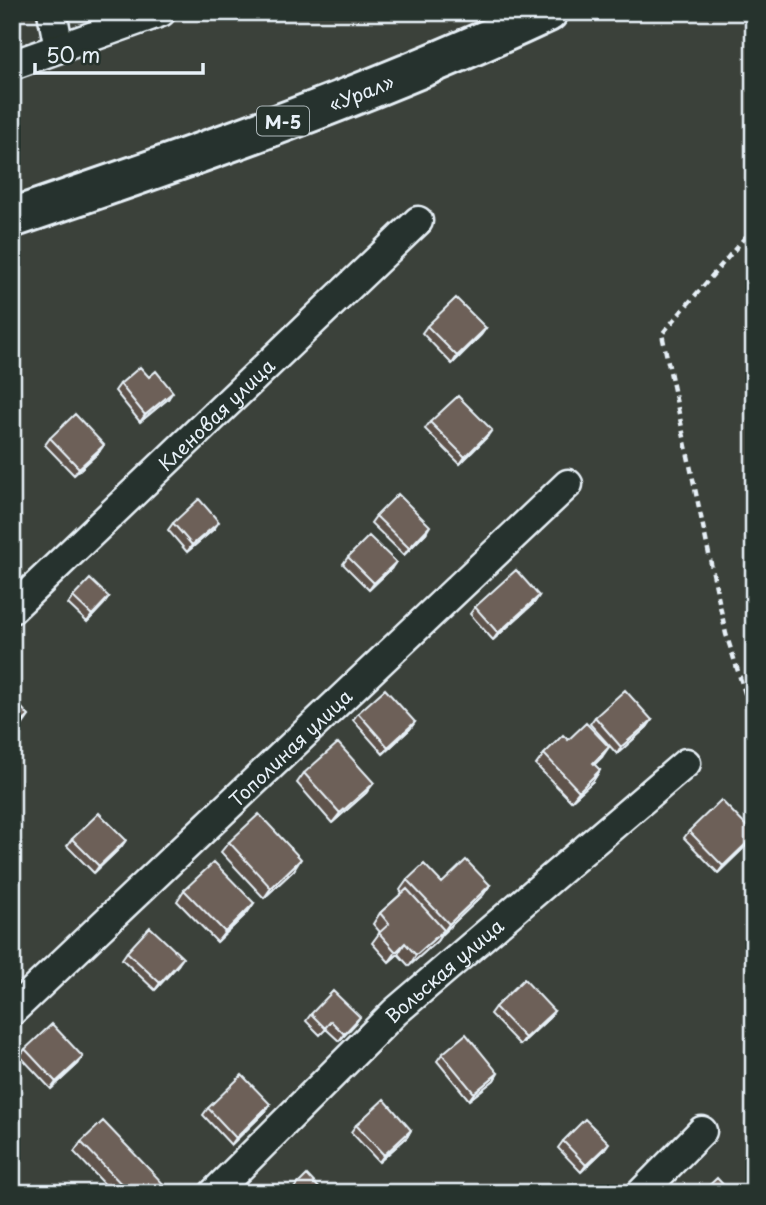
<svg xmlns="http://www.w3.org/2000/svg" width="766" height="1205" viewBox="0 0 766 1205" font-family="'Playpen Sans',sans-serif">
<rect width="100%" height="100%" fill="#3b413a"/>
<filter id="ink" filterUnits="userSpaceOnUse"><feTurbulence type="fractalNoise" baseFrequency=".0143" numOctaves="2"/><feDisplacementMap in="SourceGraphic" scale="14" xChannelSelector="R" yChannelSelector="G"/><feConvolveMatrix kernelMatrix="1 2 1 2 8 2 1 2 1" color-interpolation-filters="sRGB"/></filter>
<g filter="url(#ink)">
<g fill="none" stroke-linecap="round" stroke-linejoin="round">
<g stroke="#e8f1f8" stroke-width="33">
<g id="minor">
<path d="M52,12L59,48"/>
<path d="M12,65L161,12"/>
<path id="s1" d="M12,609L418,221"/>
<path id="s2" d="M12,1011L568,484"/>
<path id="s3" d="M214,1193L395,1012L686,763"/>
<path d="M641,1193L702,1131"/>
</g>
</g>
<g stroke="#e8f1f8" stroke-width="44">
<g id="highway">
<path id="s4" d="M12,218C193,157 375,93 548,12"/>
</g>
</g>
<path stroke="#e8f1f8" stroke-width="4.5" stroke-dasharray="7 5" stroke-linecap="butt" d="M754,227L662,334L726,634L754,721"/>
<use href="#minor" stroke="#26332d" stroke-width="28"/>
<use href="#highway" stroke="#26332d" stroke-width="38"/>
</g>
<path fill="#5e534c" stroke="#e8f1f8" stroke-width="2" d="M427,326L486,328L481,335L452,364L422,333Z
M120,384L168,399L140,422L115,391Z
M430,422L487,437L460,464L425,429Z
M50,438L99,452L74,475L45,445Z
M376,516L426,533L404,555L371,523Z
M173,523L214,529L187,552L168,530Z
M348,557L391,569L369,590L343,564Z
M539,596L534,603L493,640L470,614L475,607Z
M73,597H109L104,604L87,622L68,604Z
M358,713L415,722L410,729L383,754L353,720Z
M595,717L652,720L647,727L617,754L590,724Z
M568,740L602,757L594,765L600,770L593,781L571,801L536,765L544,754Z
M304,773L366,793L332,823L297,783Z
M689,831L750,842L718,873L684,838Z
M72,839L126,840L121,847L94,873L67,846Z
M229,842L294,870L264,898L221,852Z
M407,880L490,885L483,895L442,934L437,941L409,966L398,954L389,962L372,943L380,932L373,924L380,913L402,893L400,890Z
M184,890L254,903L247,913L217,942L177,901Z
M127,952L178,965L155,990L122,959Z
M495,1007L554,1011L549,1018L520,1045L490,1014Z
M311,1014L355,1024L339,1041L326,1029L320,1035L306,1021Z
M25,1049L78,1064L51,1089L20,1056Z
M442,1054L498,1073L494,1080L469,1100L437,1061Z
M270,1104L266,1111L231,1145L203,1115L208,1108Z
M356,1125L411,1130L407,1137L379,1162L351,1132Z
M753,1140H754V1153L749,1147Z
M563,1141L604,1150L581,1172L558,1148Z
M81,1142L172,1193H113L74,1152Z"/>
<path fill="#4c443e" stroke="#e8f1f8" stroke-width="2" d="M486,328L481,335L452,364L457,356Z
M173,392L168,399L140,422L145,415Z
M492,430L487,437L460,464L465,457Z
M104,445L99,452L74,475L79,468Z
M219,522L214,529L187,552L192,545Z
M430,526L426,533L404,555L409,548Z
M396,562L391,569L369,590L374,583Z
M539,596L534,603L493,640L498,633Z
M109,597L104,604L87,622L92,615Z
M29,716L22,726L12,735V731Z
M652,720L647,727L617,754L621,747Z
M415,722L410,729L383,754L388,747Z
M609,747L602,757L586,773L593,763Z
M600,770L593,781L571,801L579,791Z
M374,783L366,793L332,823L340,813Z
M754,836L750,842L718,873L723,866Z
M126,840L121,847L94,873L99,866Z
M301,859L294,870L264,898L271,888Z
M490,885L483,895L442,934L449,924Z
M254,903L247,913L217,942L225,932Z
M444,930L437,941L409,966L416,955Z
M405,943L398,954L389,962L396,952Z
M183,958L178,965L155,990L160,983Z
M554,1011L549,1018L520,1045L525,1038Z
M360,1017L355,1024L339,1041L344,1034Z
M83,1057L78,1064L51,1089L56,1082Z
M498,1073L494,1080L469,1100L474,1093Z
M270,1104L266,1111L231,1145L236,1138Z
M411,1130L407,1137L379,1162L384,1155Z
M609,1143L604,1150L581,1172L586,1165Z"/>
<path fill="#6d6158" stroke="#e8f1f8" stroke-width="2" d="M456,298L486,328L457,356L427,326Z
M140,367L149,377L156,371L173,392L145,415L120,384Z
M458,396L492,430L465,457L430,422Z
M75,414L104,445L79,468L50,438Z
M398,494L430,526L409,548L376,516Z
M199,499L219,522L192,545L173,523Z
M369,536L396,562L374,583L348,557Z
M516,570L539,596L498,633L475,607Z
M90,579L109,597L92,615L73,597Z
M385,689L415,722L388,747L358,713Z
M625,690L652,720L621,747L595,717Z
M12,697L29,716L12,731Z
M586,723L609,747L593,763L600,770L579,791L544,754L563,735L568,740Z
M338,743L374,783L340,813L304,773Z
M721,800L754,834V836L723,866L689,831Z
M99,813L126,840L99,866L72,839Z
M259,814L301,859L271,888L229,842Z
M466,860L490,885L449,924L407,880L424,864L442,883Z
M214,862L254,903L225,932L184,890Z
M407,889L444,930L416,955L405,943L396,952L379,933L389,924L380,913Z
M150,927L183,958L160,983L127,952Z
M524,979L554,1011L525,1038L495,1007Z
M333,991L360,1017L344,1034L331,1021L325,1028L311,1014Z
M52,1024L83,1057L56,1082L25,1049Z
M466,1034L498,1073L474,1093L442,1054Z
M242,1075L270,1104L236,1138L208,1108Z
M384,1099L411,1130L384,1155L356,1125Z
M585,1119L609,1143L586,1165L563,1141Z
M103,1121L172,1193H130L81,1142Z
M307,1175L324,1193H289Z
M717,1178L731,1193H701Z"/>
</g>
<g text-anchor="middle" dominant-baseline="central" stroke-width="7" stroke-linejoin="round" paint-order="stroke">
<rect fill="#26332d" stroke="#aeb8bb" stroke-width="2" x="257" y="106.5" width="52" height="29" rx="5"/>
<g font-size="18" font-weight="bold" fill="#e8f1f8">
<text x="283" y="121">М-5</text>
</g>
<g font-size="19" fill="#e8f1f8" stroke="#26332d">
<text stroke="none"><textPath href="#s4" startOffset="371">«Урал»</textPath></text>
<text stroke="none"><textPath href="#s1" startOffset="282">Кленовая улица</textPath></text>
<text stroke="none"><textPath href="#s2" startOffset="383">Тополиная улица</textPath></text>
<text stroke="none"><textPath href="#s3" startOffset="320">Вольская улица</textPath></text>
</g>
</g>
<rect width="766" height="1205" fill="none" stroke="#26332d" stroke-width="42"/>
<rect x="21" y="21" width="724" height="1163" fill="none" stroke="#e8f1f8" stroke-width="2.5" filter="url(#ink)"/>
<path d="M35 63v10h168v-10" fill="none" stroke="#e8f1f8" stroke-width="3.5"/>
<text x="46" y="63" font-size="21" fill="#e8f1f8" stroke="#26332d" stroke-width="5" paint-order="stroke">50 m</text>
</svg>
